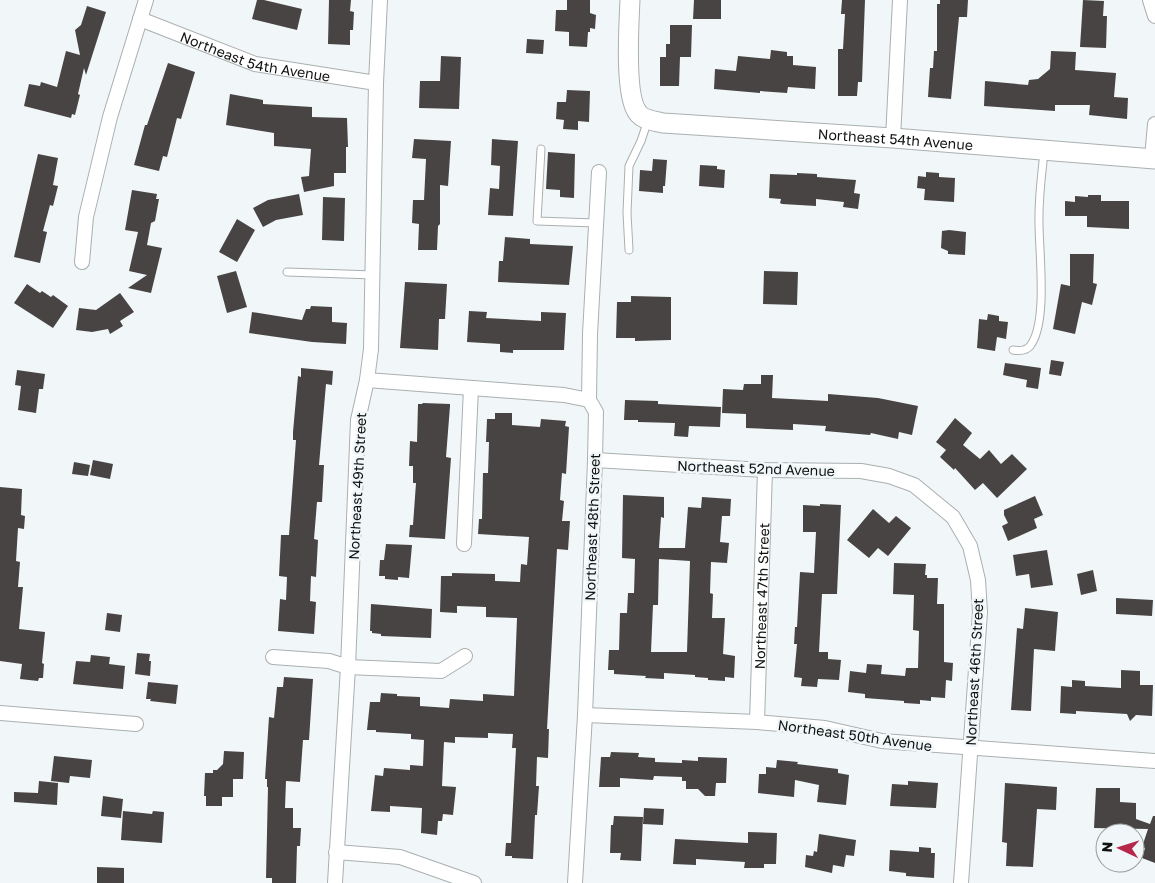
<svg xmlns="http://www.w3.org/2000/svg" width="1155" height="883" viewBox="0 0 1155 883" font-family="'Golos Text',sans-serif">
<rect width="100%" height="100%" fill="#f1f7f8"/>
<path fill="#494444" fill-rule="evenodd" d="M257,0H264L302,9L297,30L252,19Z
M329,0H351L350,11L354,12L353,30H350V45L328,44Z
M567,0H590V13L596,15L595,29L590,28V32H588L587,47L569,46V32L555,31L556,10H567Z
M694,0H721V19H693Z
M842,0H865L862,82H858L857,96H838V49H843L845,14H841Z
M940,0H968L967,17H959L951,99L928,97L930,68H933L934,51H937V4H940Z
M1083,0L1104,1L1103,16H1107L1106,48L1080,47Z
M87,6L106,12L86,75L84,68L78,94L80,95L75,115L72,114L71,118L24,106L29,84L40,86L41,82L57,87L66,51L80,55L75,30L81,25Z
M670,25H692L691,57H680L679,86H660V57H666V44H670Z
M527,39L544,40L543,54L526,53Z
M771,50L787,52V56H793V65L816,67L815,89L788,87L787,93L760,91V93L714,89L715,69L736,71L738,56L770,59Z
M1051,51L1076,52L1075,70L1116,73L1114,97L1128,98L1127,119L1089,115L1090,105H1055V111L984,106L985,81L1028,85L1029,80L1038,79L1050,69Z
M441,56L461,57L459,109L419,108L420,81H440Z
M168,63L195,72L181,119L177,118L167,157L163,156L159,171L134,165L145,125H147Z
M567,90L590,91L589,122L578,121V130L563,129L564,120L556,119L557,102H566Z
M230,94L263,100V104L312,107V117L347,118L348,147H346V173H334V186L304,192L301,177L309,176L311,149L274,146V133L226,125Z
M414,139L451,141L448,186L440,185V224L438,226L437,250H418L419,224L412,223L413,200H424L426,159L412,158Z
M492,139L518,141L513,216L488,215L490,188L499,189L500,166L491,165Z
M548,152L575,154L574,198L560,197V190L546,189Z
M38,154L58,158L53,185L58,186L53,206L50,205L43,231L47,232L40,263L14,257Z
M653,159L667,160L665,186H663V193L639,191L640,170L652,171Z
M700,165L717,166V169L725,170L724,188L699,186Z
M926,172L939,173V177L955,178L954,202L924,200L925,189L917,188L918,176L926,177Z
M797,173L817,174V177L856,180L854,193L860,194L858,209L843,207L844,202L816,199V206L782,204L780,203L781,199L769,198L770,174L797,175Z
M132,190L157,194L156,199H159L155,221L151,223L147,245L162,248L151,293L128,288L147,275L129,271L138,232L125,230Z
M299,194L303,215L276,220L263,227L253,208L268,200Z
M1088,195H1101V201H1129V229L1087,227V216H1065V201L1075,202V196L1088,197Z
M323,197L345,198L344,241L322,240Z
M237,219L255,230L237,262L219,252Z
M949,230L966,232L965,255L948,254V251L941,248L942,231Z
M505,237L530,239V244L573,246L569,285L498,282L499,261H503Z
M1070,254H1094L1093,283L1097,284L1092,305L1082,302L1075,334L1053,329L1061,284L1070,286Z
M236,271L247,307L227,313L217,276Z
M764,271L798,272L797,305L763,304Z
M405,282L447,284L445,319H439L438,350L400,348Z
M27,284L40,293L42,291L51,297L53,295L68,306L53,328L14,303Z
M120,293L134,312L120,321L123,326L110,334L108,329L92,332L76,330L79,308L96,310Z
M631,296L671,297V340L635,341V338H616L617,302H631Z
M311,306L332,307V322L347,323L346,344L312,342L249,333L252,312L302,320L306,309H310Z
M469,311L487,312L486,318L541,321V312L566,313L564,350H513V353L500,352V344L467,342Z
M988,314L999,316V321L1008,322L1006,339L997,337L995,351L977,348L979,319L987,320Z
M1051,360L1064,362L1061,376L1049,374Z
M1005,363L1041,368L1038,389L1026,387L1027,380L1003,375Z
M301,368L333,371L332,385L326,384L319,465H324L322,502H317L314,539L318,540L316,577L311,576L310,601L316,602L314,634L278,631L280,599L286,600L287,577L279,576L280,556L281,535H289L296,440H293V432L298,376L301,377Z
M17,370L45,374L43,389H39L36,413L18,410L21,386L15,385Z
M761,375H773L772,398L828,401V394L878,398L918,406L912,435L899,432L898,439L871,433L870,435L825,431L826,426L793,424V430L746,428V414L722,413L723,389L743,390L744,384H761Z
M625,400L658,401V404L721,407L720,427L689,426L688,437L674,436L675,423L638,422V420H624Z
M423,403L450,404V406L446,457L451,458L445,539L409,537L410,525H413L416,483H413V466H409L410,441L417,442L418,404H422Z
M495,413H512V425L540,427L541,419L566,421L565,426L569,427L566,474L562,473L560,500L564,501L562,521H570L568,550L557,549L547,729H549L548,758L537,757L536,786H539L537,815H535L533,859L512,858V856H505L506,843H511L516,748H512L513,734L488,733V738L455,737V743L444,742L442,786L456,787L453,815L443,814L442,821H438L437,835L421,833L422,808L390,806V812L371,811L375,775L383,776L384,768L410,770V765L423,766L424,740L411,739V734L376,732V730H367L370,702H380L381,693L397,694V696L420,697V706L449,708L450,699L483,701V694L514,696L517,618L486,617V607L457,606V613L440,612L441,576H452V573L495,574V581L520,582L521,564L527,565L529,537L478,534L479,519H482L483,473H488L489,442H486L487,419H495Z
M955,418L972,433L963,445L980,459L989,450L1001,464L1012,454L1027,469L997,498L983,483L975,490L955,468L954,470L940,457L946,450L936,442Z
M93,460L113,464L110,479L90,475Z
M74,462L90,465L88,476L72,474Z
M0,487L22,489L21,515L25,516L24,529L18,528L16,561L20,562L18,587H23L19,629L45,632L42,663L44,664L43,678H39L38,681L20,679L22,664L0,661Z
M623,495L664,497V518L661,517L659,548H685L688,507L701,508L702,497L731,499L730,516H722L720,542L729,543L727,563L711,562L710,593L713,594L712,618H725L723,654L735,656L734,678L725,677V681L708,680V678L695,677V675L664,673V679L645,678L646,676L614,674V670H608L609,650H619L620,613H627L628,593H634L635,559L622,558ZM659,559L690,561L687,652H651L653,605H658Z
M1035,496L1043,515L1034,519L1037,528L1008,541L1002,526L1008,523L1004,515V510Z
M820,504L841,505L837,594H822L819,652H828V659L841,660L839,680L818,679L817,687L801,686L802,678L794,677L797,644H794L795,627H797L800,572L814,573L816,532H803V505L820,506Z
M873,509L889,523L896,516L911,528L888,556L878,548L869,558L847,540Z
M386,544L412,545L409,578L398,577V580L385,579V576H379L380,560H384Z
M1047,550L1053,585L1031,588L1029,574L1016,576L1013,555Z
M894,563L926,564L925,575H927V578H938L937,604H944V662L953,663L952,681L946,680L945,698L931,697V701L920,700V704L904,703V701L865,698V694L848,692L850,671L866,673L867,664L882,665L881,674L905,676L906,668H918L919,631L913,630L914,595L893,594Z
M1093,570L1097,591L1081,595L1077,574Z
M1116,598L1153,600L1152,616L1116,614Z
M371,604L432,609L431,638L381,636V634L372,633V631H370Z
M1025,608L1058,612L1055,651L1034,649L1031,711L1011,710L1017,628L1023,629Z
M107,613L122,615L120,632L105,630Z
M137,653L150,654L149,661H151L150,676L135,674Z
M91,655L110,657L109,664L125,666L123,689L73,684L76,661L90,662Z
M1121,670L1140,671V685H1153L1152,716L1136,715L1130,721L1127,714L1076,711V714L1060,713L1061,686L1072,687V680L1085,681V686L1121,688Z
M284,677L313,679L309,740H303L300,782L286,781L285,808H293V828H301L300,846H297L296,883H272V878H266L268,787H267V779H265L269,717L274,718L277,687H283Z
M148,682L178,685L176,704L150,701L151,699H146Z
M224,751L244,752L243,779H233V797H222V806H206V796H204L205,773H213V770H217L223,764Z
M611,752L639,753L638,757L655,758V762L682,763V760L698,761V757L727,758L726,783H716L715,796H705L698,789H686V781H682V777L654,776L653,780L620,778V787H599L601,757H610Z
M54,756L92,760L90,778L70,776L69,783L51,781Z
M777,760L798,762L797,764L838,769V773L849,775L846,805L817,802L819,785L795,780L794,797L758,793L759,774H766V767L776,768Z
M39,781L58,783L57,805L14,802V792L38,793Z
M908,781L938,783L936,808L890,806L892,784L908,785Z
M1005,783L1057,787L1056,810L1037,809L1033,867L1006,866L1007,843L1002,842Z
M1096,788H1120V802L1136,803V819L1150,824L1153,816H1155V863L1142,858L1145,848L1142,847L1148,829L1094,828Z
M103,796L123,799L121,818L101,816Z
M644,808L664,809L663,825L643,824Z
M123,811L152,814L153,811L164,812L162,843L121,840Z
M614,816L643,817L641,861L620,860L621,853H610L611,825H613Z
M748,832L777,833L776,864H764V868H744L745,862L696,859V865L673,864L675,839L748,843Z
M819,834L856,840L854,856L846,855L844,867L833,865L832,873L805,867L806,855L813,856L814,851L817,852Z
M919,847L931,848V853H935L934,878L906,876V873L889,871L890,850L919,852Z
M97,867L124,868V883H97Z"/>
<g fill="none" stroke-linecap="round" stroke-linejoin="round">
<g stroke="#aaafb0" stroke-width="9">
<path id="lane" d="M541,149L537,221L596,223
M629,250L627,213L629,166L641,141L648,120
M287,272L373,275
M1013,350C1019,351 1026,351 1030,346C1049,322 1038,247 1039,216C1039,194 1042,173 1044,151"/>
</g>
<g stroke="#aaafb0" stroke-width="16">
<g id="street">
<path d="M1150,0L1155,16"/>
<path id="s1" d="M140,19L255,64L376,83"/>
<path d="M893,138L900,0"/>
<path d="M1152,158L1155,124"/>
<path d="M82,262L86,217L110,117L146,0"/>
<path d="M367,380L564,395L589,400"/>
<path d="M595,460L765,470L861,471L889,476L914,485L953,517L970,546L978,580L980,612L961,883"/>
<path d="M464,544L471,388"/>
<path d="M273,657L329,661L348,667L441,671L465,656"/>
<path d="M0,713L136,724"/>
<path d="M585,715L757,722L825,728L882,741L1155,761"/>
<path id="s2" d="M757,722L765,470"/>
<path d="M336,852L400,857L474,883"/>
<path d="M335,883L348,667L358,420L367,380L371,349L376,83L380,0"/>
<path d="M575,883L585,715L595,460L596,412L589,400L590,334L599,172"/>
</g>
</g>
<g stroke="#aaafb0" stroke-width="21">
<g id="secondary">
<path id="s3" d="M630,0C629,23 624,96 638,113C643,120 655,121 663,123L893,138L1155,159"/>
</g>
</g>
<use href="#lane" stroke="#fff" stroke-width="7"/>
<use href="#street" stroke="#fff" stroke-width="14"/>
<use href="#secondary" stroke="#fff" stroke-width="19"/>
</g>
<g text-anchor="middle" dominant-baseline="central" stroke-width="5" stroke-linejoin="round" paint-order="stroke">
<g font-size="14" fill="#101212" stroke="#f1f7f8">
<text stroke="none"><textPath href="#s1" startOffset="122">Northeast 54th Avenue</textPath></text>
<text stroke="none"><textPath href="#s3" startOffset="375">Northeast 54th Avenue</textPath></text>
<text transform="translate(756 468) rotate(2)">Northeast 52nd Avenue</text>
<text transform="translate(357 486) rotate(-87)">Northeast 49th Street</text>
<text transform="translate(592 527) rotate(-88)">Northeast 48th Street</text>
<text stroke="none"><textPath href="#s2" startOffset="126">Northeast 47th Street</textPath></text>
<text transform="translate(974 672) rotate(-87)">Northeast 46th Street</text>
<text transform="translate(855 735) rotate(8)">Northeast 50th Avenue</text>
</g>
</g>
<g transform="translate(1120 848) rotate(274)"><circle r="24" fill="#f1f7f8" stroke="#979b9c"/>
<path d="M0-4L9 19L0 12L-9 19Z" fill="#b7264b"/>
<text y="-8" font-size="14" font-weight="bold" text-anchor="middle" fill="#101212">N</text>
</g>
</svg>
